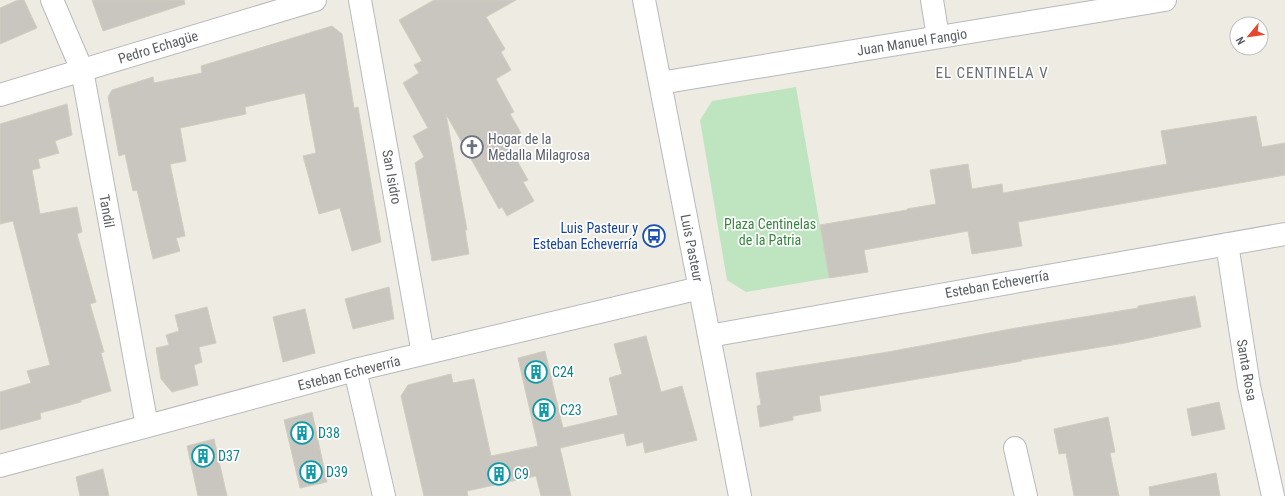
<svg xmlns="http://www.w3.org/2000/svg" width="1285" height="496" viewBox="0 0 1285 496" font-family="'Roboto Condensed',sans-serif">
<rect width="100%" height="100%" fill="#edebe2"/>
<path fill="#bee5c0" d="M796,87L829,278L746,292L727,280L700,120L712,101Z"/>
<path fill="#c8c6bf" stroke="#d2cdc0" d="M18,0H24L37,28L0,44V8Z
M92,0H184L185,4L103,31Z
M434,0H516L486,17L505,49L501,52L511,70L496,79L514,112L510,114L521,133L506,141L528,180L523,182L534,201L507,216L502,207L499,209L446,114L467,230H465L469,254L432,261L415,163L424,157L413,136L428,128L403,83L419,73L414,65L422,61L399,20Z
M332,26L342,34L354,108L358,107L381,242L352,251L340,208L319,214L303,156L316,153L305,93L245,107L246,114L180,128L186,161L170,164L185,236L176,238L180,251L153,259L137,190L133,191L125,154L119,156L108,97L112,90L153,77L154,83L202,73L201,66Z
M67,104L72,135L55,141L59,153L38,159L40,168L32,170L40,214L77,207L82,232L77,234L96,302L90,304L104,352L101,353L111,391L81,400V402L40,413L41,419L0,430V392L31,383L27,371L50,365L13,221L0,224V124Z
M1256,116L1262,147L1285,143V175L1018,222L1022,246L972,254L968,231L864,250L868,272L829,278L820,225L907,210V209L936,204L930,170L968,164L972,189L1002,184L1003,193L1167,164L1161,131Z
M389,287L394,319L353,329L345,299Z
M1195,296L1201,327L1125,343L1021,360L1022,361L819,396L821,411L793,416V420L760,427L757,406L761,405L756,373L888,352L1016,328L1138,308V306Z
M207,307L216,343L199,347L202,362L194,365L198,385L172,392L161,379L156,348L169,345L166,335L179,331L175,315Z
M305,309L315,353L283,362L273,317Z
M646,336L661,392L682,386L697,440L645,453L643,442L627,446L624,433L560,448L571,496H541L536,476L467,491L468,496H424L401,396L408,385L451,374L453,383L474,379L491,456L538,446L518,358L545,351L563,428L618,415L609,378L622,374L614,344Z
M1219,402L1225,429L1192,436L1187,409Z
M312,412L327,482L300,488L284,420Z
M1108,417L1115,452L1110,453L1119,496H1074L1066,453L1059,454L1054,429Z
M214,439L227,496H198L187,446Z
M103,469L109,496H80L76,477Z
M1216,473L1220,496H1150L1149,487Z"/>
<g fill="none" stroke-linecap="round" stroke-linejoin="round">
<g stroke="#b7b9be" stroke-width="24">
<path id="minor" d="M52,0L82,70L147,426
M360,0L423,354
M644,0L740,496
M932,0L938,37
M660,83L1165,0
M0,95L315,0
M1227,244L1249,386L1273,496
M709,336L1285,234
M355,370L384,496
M1015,448L1026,496
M0,466L355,370L700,288"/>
</g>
<use href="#minor" stroke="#fff" stroke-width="22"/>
</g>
<defs>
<g id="church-ring" transform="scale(1.15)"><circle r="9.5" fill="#fff" stroke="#6b7280" stroke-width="1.5"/><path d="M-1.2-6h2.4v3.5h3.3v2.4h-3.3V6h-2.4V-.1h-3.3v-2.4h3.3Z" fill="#6b7280"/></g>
<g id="bus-ring" transform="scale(1.15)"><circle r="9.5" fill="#fff" stroke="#1a4fb4" stroke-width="1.5"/><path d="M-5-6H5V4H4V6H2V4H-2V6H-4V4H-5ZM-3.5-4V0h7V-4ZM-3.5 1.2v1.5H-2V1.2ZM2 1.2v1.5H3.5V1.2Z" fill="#1a4fb4"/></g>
<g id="building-ring" transform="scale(1.15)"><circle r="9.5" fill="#fff" stroke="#0f9aa8" stroke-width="1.5"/><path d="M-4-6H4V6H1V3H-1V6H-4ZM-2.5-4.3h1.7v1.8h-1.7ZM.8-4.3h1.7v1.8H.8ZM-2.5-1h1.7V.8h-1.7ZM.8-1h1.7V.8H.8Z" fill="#0f9aa8"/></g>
</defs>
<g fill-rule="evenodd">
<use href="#church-ring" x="472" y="147"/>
<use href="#bus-ring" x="654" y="236"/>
<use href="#building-ring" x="536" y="372"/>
<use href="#building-ring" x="544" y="410"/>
<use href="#building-ring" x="302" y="433"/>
<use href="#building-ring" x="203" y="456"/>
<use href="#building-ring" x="311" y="472"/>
<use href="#building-ring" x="499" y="474"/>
</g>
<g text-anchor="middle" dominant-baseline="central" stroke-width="3.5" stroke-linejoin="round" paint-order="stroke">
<g font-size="14" fill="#5a5e63" stroke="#fff">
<text transform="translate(912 42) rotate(-9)">Juan Manuel Fangio</text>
<text transform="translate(158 47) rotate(-17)">Pedro Echagüe</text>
<text transform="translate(392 177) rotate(80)">San Isidro</text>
<text transform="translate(107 211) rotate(80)">Tandil</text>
<text transform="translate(692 248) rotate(79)">Luis Pasteur</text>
<text transform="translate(997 284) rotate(-10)">Esteban Echeverría</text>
<text transform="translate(1247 370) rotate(80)">Santa Rosa</text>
<text transform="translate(349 373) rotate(-14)">Esteban Echeverría</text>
</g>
<g font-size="14" fill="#5b616d" stroke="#fff" text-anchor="start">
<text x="488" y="139">Hogar de la<tspan x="488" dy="16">Medalla Milagrosa</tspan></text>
</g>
<g font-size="14" fill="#36863e" stroke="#fff">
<text x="770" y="224">Plaza Centinelas<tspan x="770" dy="16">de la Patria</tspan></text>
</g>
<g font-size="14" fill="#164399" stroke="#fff" text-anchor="end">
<text x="638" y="228">Luis Pasteur y<tspan x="638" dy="16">Esteban Echeverría</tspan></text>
</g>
<g font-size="14" fill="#0d838f" stroke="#fff" text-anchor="start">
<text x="552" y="372">C24</text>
<text x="560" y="410">C23</text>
<text x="318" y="433">D38</text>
<text x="218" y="456">D37</text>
<text x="326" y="472">D39</text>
<text x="514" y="474">C9</text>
</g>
<g font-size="15" letter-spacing="1" fill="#6b6f75" stroke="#fff">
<text x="992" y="73">EL CENTINELA V</text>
</g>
</g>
<g transform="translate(1249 36) rotate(241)"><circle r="19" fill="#ffffff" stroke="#bdbfc1"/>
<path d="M0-3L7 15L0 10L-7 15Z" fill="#e7472e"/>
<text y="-6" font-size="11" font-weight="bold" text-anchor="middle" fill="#5a5e63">N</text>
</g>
</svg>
